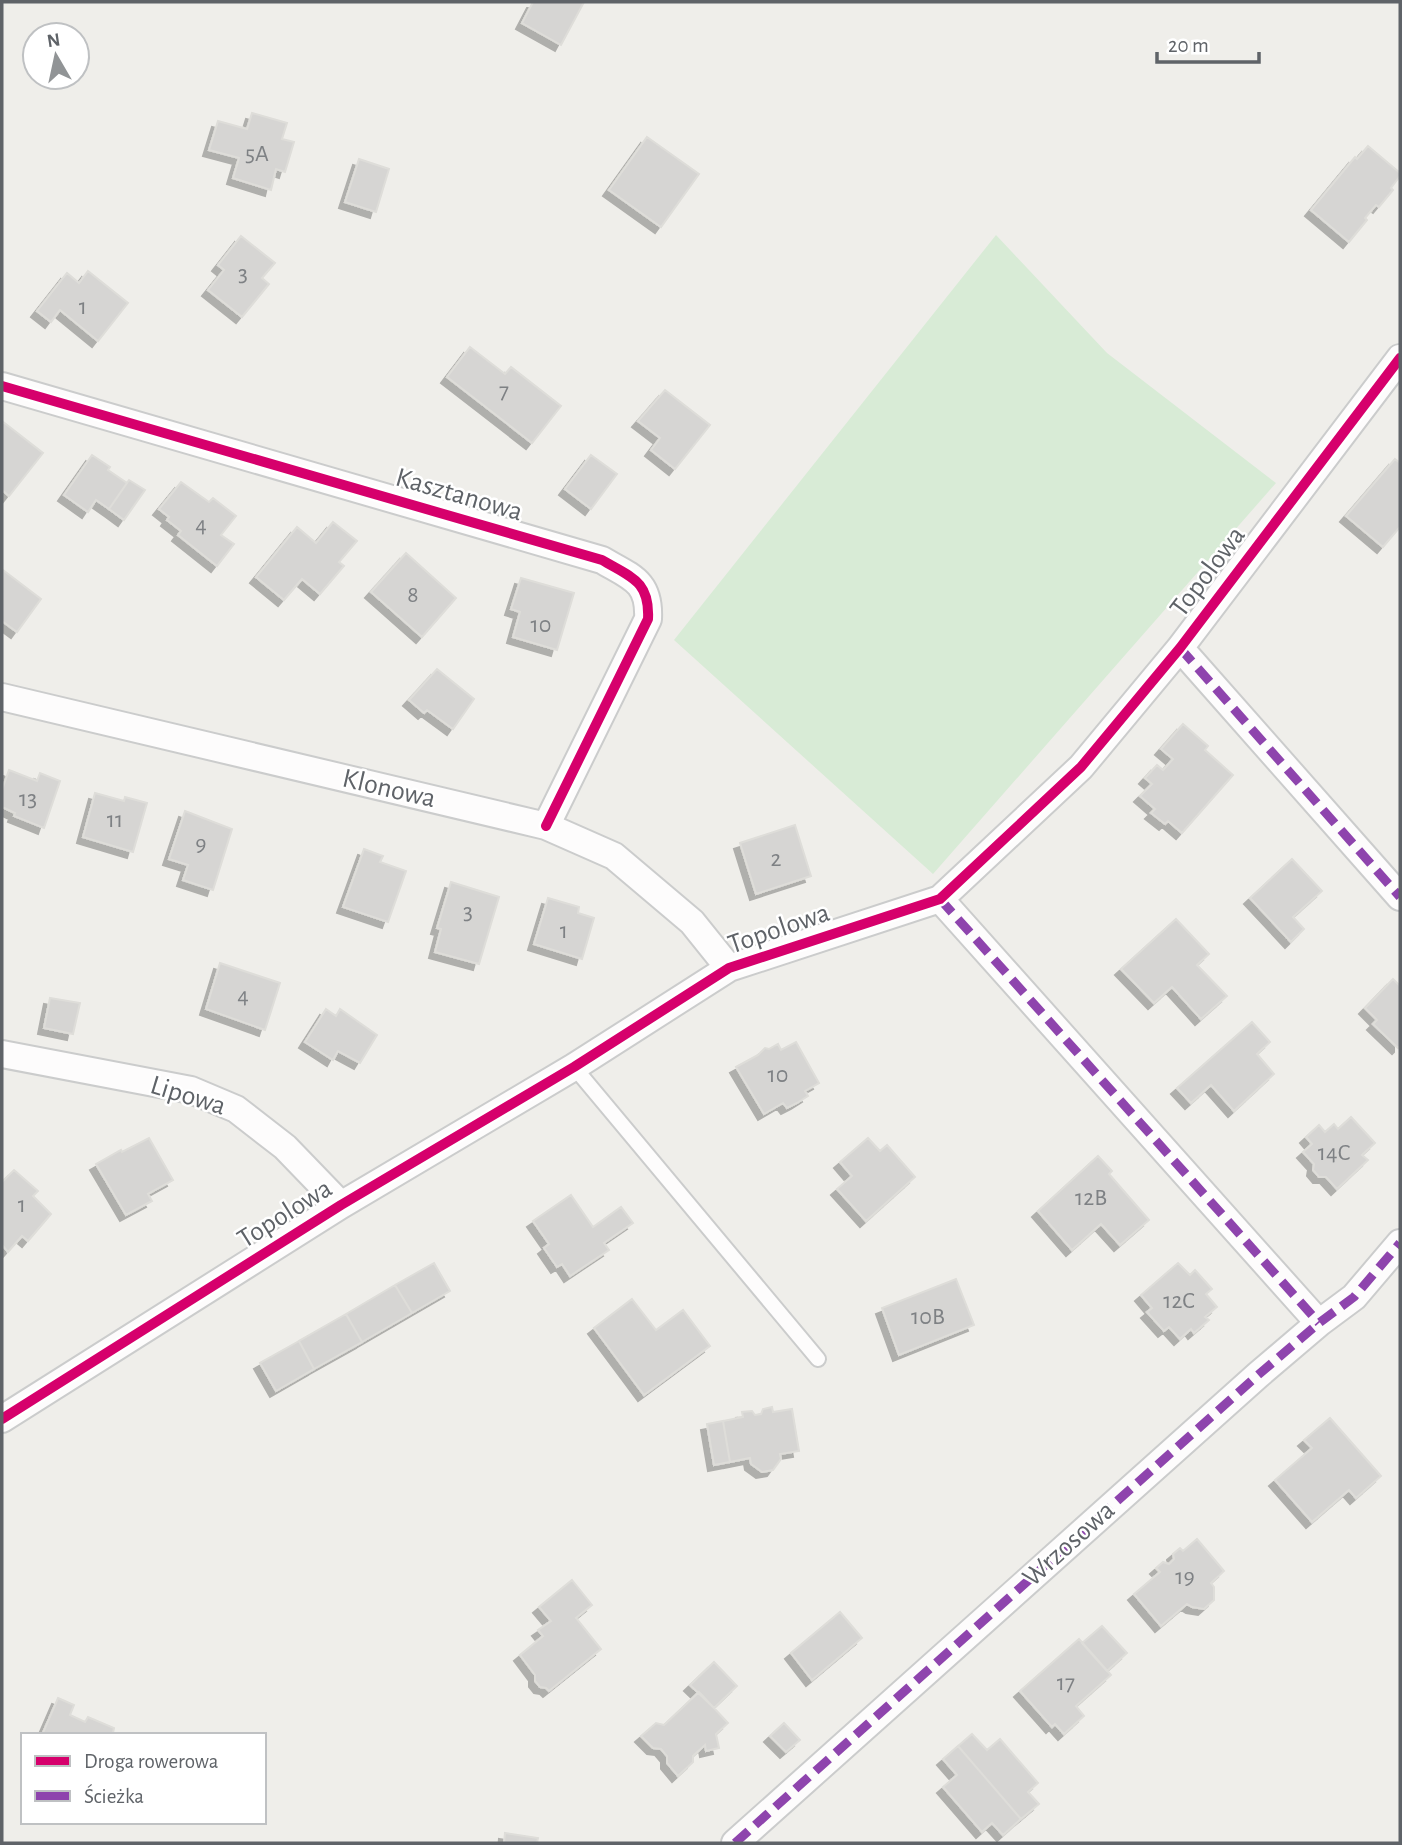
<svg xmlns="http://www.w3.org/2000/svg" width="1402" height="1845" viewBox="0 0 1402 1845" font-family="'Alegreya Sans',sans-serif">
<defs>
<filter id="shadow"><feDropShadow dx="-6" dy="6" stdDeviation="0" flood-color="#0004"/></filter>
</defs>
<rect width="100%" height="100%" fill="#efeeea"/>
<path fill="#d8ebd6" d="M996,235L1107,353L1276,483L933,874L674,640Z"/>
<path fill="#d6d5d3" stroke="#deddd9" stroke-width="2" filter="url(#shadow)" d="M533,2H584L561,45L522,23Z
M252,113L287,123L282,139L294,142L285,172L276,169L271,190L233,178L239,158L209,150L218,121L247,129Z
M647,137L699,174L661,227L609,190Z
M1368,146L1400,173V176L1391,188L1393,190L1379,207L1376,205L1365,218L1367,220L1349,242L1311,210L1355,157L1357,159Z
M359,159L389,169L376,212L345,202Z
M241,236L275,263L262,278L269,284L242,317L208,290L224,270L218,265Z
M88,271L128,303L98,341L60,310L51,322L37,311L67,273L79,283Z
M470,347L505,374L511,367L561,406L532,443L447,377Z
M665,390L710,425L675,469L651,450L660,438L638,421Z
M2,421L43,453L9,496L2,490Z
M92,455L110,467L108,470L127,483L109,509L96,500L88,512L64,495Z
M591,455L617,474L591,509L565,489Z
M1395,459L1400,463V527L1383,547L1346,516Z
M129,480L145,490L124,520L109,509Z
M181,482L209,502L213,498L236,516L221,535L234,544L217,566L178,535L181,531L167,520L169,517L159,509Z
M333,522L357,541L339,562L344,566L320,594L302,579L284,600L256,577L297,527L316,543Z
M406,553L456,598L422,637L371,592Z
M3,570L41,599L17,632L2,621Z
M521,578L574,593L557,650L513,637L520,612L511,609Z
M437,669L474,699L453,729L427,710L424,713L409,700Z
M1183,724L1208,746L1205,750L1233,775L1182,833L1168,821L1165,824L1151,813L1155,809L1140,796L1152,784L1145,778L1157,765L1163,770L1173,759L1161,749Z
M9,770L37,781L40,773L60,781L44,828L14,816L15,813L2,807V790Z
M95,793L124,801L125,797L147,803L133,852L83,837Z
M185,811L232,829L213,890L183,880L188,865L169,859Z
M795,825L811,876L756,894L740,843Z
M364,849L383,856L380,862L406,871L388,922L343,907Z
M1292,859L1322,891L1293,917L1304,929L1291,942L1250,898Z
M451,882L499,897L479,964L435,952L441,929L437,928Z
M548,898L579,907L578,913L594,918L582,959L534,944Z
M1176,919L1209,954L1197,965L1227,996L1201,1019L1172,987L1154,1003L1121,969Z
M220,963L280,983L265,1030L206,1009Z
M1393,979L1400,986V1046L1398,1048L1373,1024L1377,1020L1365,1008Z
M50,998L80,1003L73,1034L44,1028Z
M326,1009L336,1016L340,1009L377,1035L360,1063L338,1051L333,1060L305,1042Z
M1252,1022L1270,1042L1257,1054L1274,1074L1234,1111L1211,1085L1191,1103L1177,1088Z
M796,1042L819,1083L805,1091L808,1096L797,1103L787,1108L783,1103L764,1114L736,1067L758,1055L765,1048L769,1049L778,1044L781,1050Z
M1351,1117L1375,1143L1362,1155L1368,1160L1337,1189L1326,1177H1319L1313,1170L1314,1164L1303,1152L1312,1144L1306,1137L1319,1125L1325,1132L1334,1124L1338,1129Z
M149,1138L173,1180L148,1194L152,1201L126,1215L96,1164L121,1150L122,1152Z
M868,1138L880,1151L887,1145L915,1177L866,1221L837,1189L852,1176L840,1162Z
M1098,1156L1112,1171L1109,1174L1149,1220L1120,1245L1101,1224L1072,1250L1038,1211Z
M14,1170L38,1191L33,1196L51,1214L28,1241L22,1236L8,1252L2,1245V1182Z
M571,1195L593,1227L621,1207L633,1223L604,1243L609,1250L570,1276L562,1264L557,1267L544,1248L549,1244L533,1221Z
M434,1263L450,1291L412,1313L395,1285Z
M1178,1263L1190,1275L1195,1270L1212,1289L1206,1294L1217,1307L1205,1317L1209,1320L1194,1333L1191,1329L1180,1339L1169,1327L1164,1331L1147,1312L1152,1308L1141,1295Z
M956,1279L974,1325L899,1355L882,1308Z
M395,1285L412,1313L362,1342L346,1314Z
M632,1299L656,1330L683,1310L710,1346L644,1395L594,1328Z
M346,1314L362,1342L314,1369L299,1341Z
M299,1341L314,1369L276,1391L260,1363Z
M772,1407L773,1412L792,1409L799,1451L780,1454L781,1459L773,1470L762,1472L751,1464L750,1458L730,1462L723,1421L743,1417L742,1412L752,1411L755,1415L761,1414L763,1409Z
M1330,1418L1381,1476L1356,1498L1349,1490L1312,1522L1275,1480L1312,1448L1304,1440Z
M723,1421L730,1462L714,1465L707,1424Z
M1197,1539L1224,1571L1211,1583L1214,1587V1600L1204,1609L1192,1607L1187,1604L1161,1626L1134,1594L1160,1572L1156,1568L1163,1562L1169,1564L1174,1559L1173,1554L1180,1548L1183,1551Z
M572,1580L592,1605L576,1618L601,1649L549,1691L546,1688L540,1687L535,1681V1675L520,1655L543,1636L538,1630L551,1621L539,1607Z
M840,1612L862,1638L812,1680L791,1653Z
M1102,1626L1127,1653L1107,1671L1082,1643Z
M1079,1639L1111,1675L1076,1706L1084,1716L1064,1734L1055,1724L1052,1727L1020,1691Z
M714,1662L737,1686L714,1708L690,1685Z
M699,1692L728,1723L716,1734L719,1748L706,1751L705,1745L693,1756V1762L678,1776L667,1763V1756L661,1749L653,1748L641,1736L656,1723L664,1725Z
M58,1698L74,1705L70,1715L85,1722L88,1717L114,1728L113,1733L117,1735H42Z
M784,1723L800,1740L786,1752L770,1736Z
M972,1734L987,1750L1000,1739L1038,1783L1028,1792L1039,1804L1021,1819L958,1746Z
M958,1746L1021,1819L1003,1835L992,1823L982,1832L943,1787L957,1775L943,1759Z
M505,1833L538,1838L537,1843H504Z"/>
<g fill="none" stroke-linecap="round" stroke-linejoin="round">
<g stroke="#cbcccc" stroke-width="18">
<path id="service" d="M574,1067L818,1359"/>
</g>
<g stroke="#cbcccc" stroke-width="30">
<path id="minor" d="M2,386L602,560C631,577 650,581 648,619L546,826
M1180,648L1400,897
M2,697L546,826L614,856L692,922L729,968
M940,899L1319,1323
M2,1054L191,1090L236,1109L285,1147L341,1205
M2,1419L341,1205L574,1067L729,968L940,899L1081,767L1180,648L1400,358
M735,1843L1258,1375L1319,1323L1354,1297L1400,1243"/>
</g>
<use href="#service" stroke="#fdfcfc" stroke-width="14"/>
<use href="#minor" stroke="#fdfcfc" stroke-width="26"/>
<path stroke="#8e44ad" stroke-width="9" stroke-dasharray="18 9" stroke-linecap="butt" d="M1180,648L1400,897
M940,899L1319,1323
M735,1843L1258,1375L1319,1323L1354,1297L1400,1243"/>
<g stroke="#fff" stroke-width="15">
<path id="cycleway" d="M2,386L602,560C631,577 650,581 648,619L546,826
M2,1419L341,1205L574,1067L729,968L940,899L1081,767L1180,648L1400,358"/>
</g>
<use href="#cycleway" stroke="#d6006c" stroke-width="10"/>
</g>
<g text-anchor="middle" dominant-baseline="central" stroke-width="5" stroke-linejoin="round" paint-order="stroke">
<g font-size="24" fill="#7e8184">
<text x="257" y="154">5A</text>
<text x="243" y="274">3</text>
<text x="83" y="307">1</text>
<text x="504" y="391">7</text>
<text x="201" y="525">4</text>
<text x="413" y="595">8</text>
<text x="541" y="625">10</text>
<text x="28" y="799">13</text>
<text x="115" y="820">11</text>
<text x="201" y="844">9</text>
<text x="776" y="859">2</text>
<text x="468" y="912">3</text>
<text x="564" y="931">1</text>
<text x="243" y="996">4</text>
<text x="778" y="1075">10</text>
<text x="1334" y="1153">14C</text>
<text x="1091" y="1198">12B</text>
<text x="22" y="1205">1</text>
<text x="1179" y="1301">12C</text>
<text x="928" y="1317">10B</text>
<text x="1185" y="1577">19</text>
<text x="1066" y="1683">17</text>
</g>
<g font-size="28" fill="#5f6368" stroke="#fff">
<text transform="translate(459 495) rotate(16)">Kasztanowa</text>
<text transform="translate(1208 572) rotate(-53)">Topolowa</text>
<text transform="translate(389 789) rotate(13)">Klonowa</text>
<text transform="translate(779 929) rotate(-19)">Topolowa</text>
<text transform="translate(188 1096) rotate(17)">Lipowa</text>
<text transform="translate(285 1214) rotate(-32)">Topolowa</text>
<text transform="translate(1069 1544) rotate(-42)">Wrzosowa</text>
</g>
</g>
<rect width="1402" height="1845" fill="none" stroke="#5f6368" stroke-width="7"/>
<rect x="21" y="1733" width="245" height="91" fill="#ffffff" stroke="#bfc1c3" stroke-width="2"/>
<rect x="35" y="1756" width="35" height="10" fill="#d6006c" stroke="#bfc1c3" stroke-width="2"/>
<text x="84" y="1768" font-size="21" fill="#5f6368">Droga rowerowa</text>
<rect x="35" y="1791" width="35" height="10" fill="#8e44ad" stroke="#bfc1c3" stroke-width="2"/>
<text x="84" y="1803" font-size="21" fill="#5f6368">Ścieżka</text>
<g transform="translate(56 56) rotate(351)"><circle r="33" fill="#ffffff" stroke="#bfc1c3" stroke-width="2"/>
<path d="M0-5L12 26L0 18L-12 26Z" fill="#919496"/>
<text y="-10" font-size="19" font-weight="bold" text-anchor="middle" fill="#5f6368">N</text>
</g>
<path d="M1157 52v10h102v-10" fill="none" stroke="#5f6368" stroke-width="3.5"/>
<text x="1168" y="52" font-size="21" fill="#5f6368" stroke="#ffffff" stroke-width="5" paint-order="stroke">20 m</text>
</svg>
